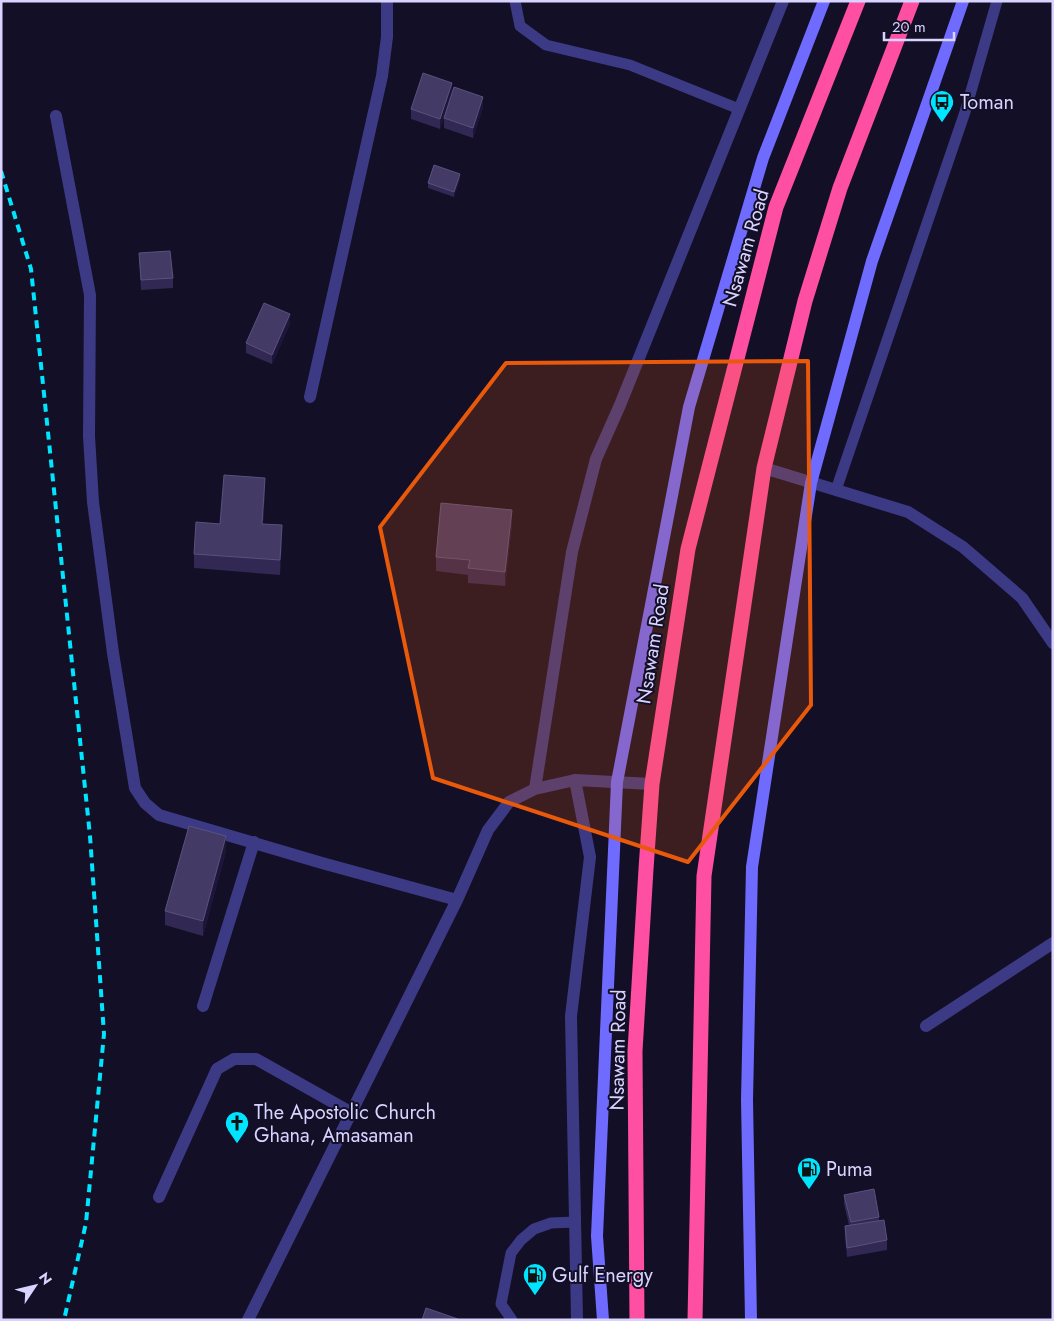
<svg xmlns="http://www.w3.org/2000/svg" width="1054" height="1321" viewBox="0 0 1054 1321" font-family="Jost,sans-serif">
<rect width="100%" height="100%" fill="#130f26"/>
<g fill="none" stroke-linecap="round" stroke-linejoin="round">
<path stroke="#3d3a85" stroke-width="11" d="M515,1L520,26L546,45L630,65L739,109
M836,490L965,112L997,1
M512,1320L501,1304L511,1253L521,1240L534,1229L551,1223L575,1222"/>
<path stroke="#3d3a85" stroke-width="12" d="M56,116L90,295L89,436L93,502L113,653L135,788L145,803L159,815L322,863L457,900
M310,397L382,76L387,37V1
M764,468L908,512L963,547L1022,598L1053,643
M575,780L590,857L571,1016L577,1320
M535,789L572,552L596,459L620,405L783,1
M203,1006L254,842
M926,1026L1053,943
M159,1197L217,1069L234,1059H256L352,1113
M248,1320L457,900L488,830L509,802L535,789L575,780L652,784"/>
<path stroke="#6f6bff" stroke-width="12" d="M603,1320L597,1236L617,782L689,407L763,158L824,1
M751,1320L747,1100L752,867L811,483L872,261L963,1"/>
<path stroke="#ff4fa3" stroke-width="15" d="M637,1320L635,1051L646,869L652,784L688,549L776,207L858,1
M695,1320L704,876L764,468L805,301L840,188L912,1"/>
<path stroke="#00e5ff" stroke-width="4" stroke-dasharray="8 6" stroke-linecap="butt" d="M1,171L31,269L90,836L104,1034L86,1223L64,1320"/>
</g>
<path fill="#312854" d="M452,93L440,129L411,119V109Z
M483,107L473,138L444,128V118Z
M460,179L454,197L428,188V183Z
M139,253L173,278V288L141,290Z
M290,324L272,364L246,353V343Z
M265,492L263,524L282,540L280,575L194,568V554L220,524Z
M512,525L505,586L468,583V575L436,571V557Z
M226,851L203,936L165,925V911Z
M844,1195L879,1217V1221L887,1240V1250L847,1257L845,1236V1226L849,1225L844,1204Z"/>
<path fill="#1d163a" d="M452,83V93L440,129V119Z
M483,97V107L473,138V128Z
M460,174V179L454,197V192Z
M290,314V324L272,364V355Z
M265,478V492L262,538V524Z
M512,510V525L505,586V572Z
M282,525V540L280,575V560Z
M226,836V851L203,936V921Z"/>
<path fill="#433a66" stroke="#5a527e" d="M423,73L452,83L440,119L411,109Z
M454,87L483,97L473,128L444,118Z
M434,165L460,174L454,192L428,183Z
M170,251L173,278L141,280L139,253Z
M264,303L290,314L272,355L246,343Z
M224,475L265,478L262,524L282,525L280,560L194,554L196,522L220,524Z
M441,503L512,510L505,572L468,568L470,560L436,557Z
M189,826L226,836L203,921L165,911Z
M874,1189L879,1217L851,1222L844,1195Z
M884,1220L887,1240L847,1248L845,1226Z
M426,1308L458,1319V1320H422Z"/>
<path fill="#e8590c" fill-opacity="0.2" stroke="#e8590c" stroke-width="4" stroke-linejoin="round" d="M808,361L811,705L688,862L433,778L380,527L506,363Z"/>
<defs>
<g id="bus-pin" transform="scale(1.25)"><path d="M0 17L-7.5 6A9.5 9.5 0 1 1 7.5 6Z" fill="#00e5ff" stroke="#130f26"/><path d="M-5-6H5V4H4V6H2V4H-2V6H-4V4H-5ZM-3.5-4V0h7V-4ZM-3.5 1.2v1.5H-2V1.2ZM2 1.2v1.5H3.5V1.2Z" fill="#111"/></g>
<g id="church-pin" transform="scale(1.25)"><path d="M0 17L-7.5 6A9.5 9.5 0 1 1 7.5 6Z" fill="#00e5ff" stroke="#130f26"/><path d="M-1.2-6h2.4v3.5h3.3v2.4h-3.3V6h-2.4V-.1h-3.3v-2.4h3.3Z" fill="#111"/></g>
<g id="fuel-pin" transform="scale(1.25)"><path d="M0 17L-7.5 6A9.5 9.5 0 1 1 7.5 6Z" fill="#00e5ff" stroke="#130f26"/><path d="M-5.5-6h7V0h2V4h1.3V-2.5L3-4.5l.8-.8L6-3V5H2.5V1h-1V6h-7ZM-4.2-4.7v3.2H.2V-4.7Z" fill="#111"/></g>
</defs>
<g fill-rule="evenodd">
<use href="#bus-pin" x="942" y="102"/>
<use href="#church-pin" x="237" y="1123"/>
<use href="#fuel-pin" x="809" y="1169"/>
<use href="#fuel-pin" x="535" y="1275"/>
</g>
<g text-anchor="middle" dominant-baseline="central" stroke-width="4" stroke-linejoin="round" paint-order="stroke">
<g font-size="20" fill="#d9d4ff" stroke="#130f26" text-anchor="start">
<text x="960" y="102">Toman</text>
<text x="254" y="1112">The Apostolic Church<tspan x="254" dy="23">Ghana, Amasaman</tspan></text>
<text x="826" y="1169">Puma</text>
<text x="552" y="1275">Gulf Energy</text>
</g>
<g font-size="20" fill="#d9d4ff" stroke="#130f26">
<text transform="translate(746 248) rotate(-74)">Nsawam Road</text>
<text transform="translate(653 644) rotate(-81)">Nsawam Road</text>
<text transform="translate(618 1050) rotate(-89)">Nsawam Road</text>
</g>
</g>
<rect width="1054" height="1321" fill="none" stroke="#d9d4ff" stroke-width="5"/>
<g transform="translate(35 1286) rotate(55)" stroke="#130f26" stroke-width="4" paint-order="stroke">
<path d="M0-4L9 19L0 12L-9 19Z" fill="#d9d4ff"/>
<text y="-8" font-size="14" font-weight="bold" text-anchor="middle" fill="#d9d4ff">N</text>
</g>
<path d="M884 32v8h70v-8" fill="none" stroke="#d9d4ff" stroke-width="2.5"/>
<text x="892" y="32" font-size="15" fill="#d9d4ff" stroke="#130f26" stroke-width="4" paint-order="stroke">20 m</text>
</svg>
